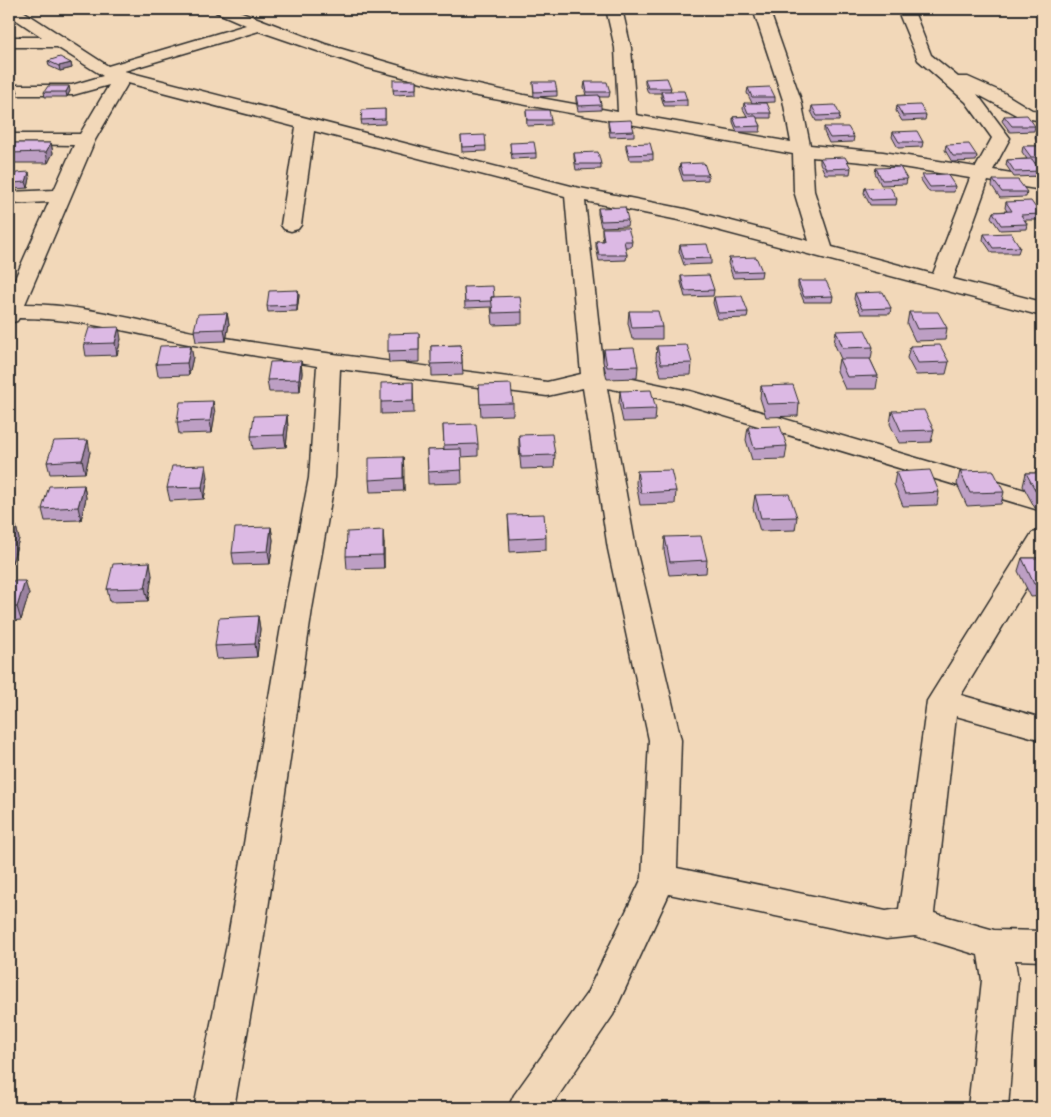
<svg xmlns="http://www.w3.org/2000/svg" width="1051" height="1117" viewBox="0 0 1051 1117" font-family="'Gochi Hand',sans-serif">
<rect width="100%" height="100%" fill="#f2d8b9"/>
<filter id="ink" filterUnits="userSpaceOnUse"><feTurbulence type="fractalNoise" baseFrequency=".02" numOctaves="2"/><feDisplacementMap in="SourceGraphic" scale="10" xChannelSelector="R" yChannelSelector="G"/><feConvolveMatrix kernelMatrix="1 2 1 2 8 2 1 2 1" color-interpolation-filters="sRGB"/></filter>
<g filter="url(#ink)">
<g fill="none" stroke-linecap="round" stroke-linejoin="round">
<g stroke="#2b2b2b" stroke-width="3">
<path id="minor" d="M9,9H20L108,66L246,25L216,12L213,9H234L325,44L424,73L524,95L618,112L615,48L606,9H622L631,48L636,115L791,142L783,100L753,9H769L801,100L810,145L883,152L976,167L992,138L966,102L918,60L897,9H913L931,55L958,77H968L1004,93L1032,110L1042,111V121L1020,117L977,94L1010,138L993,170L1042,178V190L988,181L953,279L1042,302V316L683,221L585,201L604,373L690,391L1042,495V511L678,402L607,388L636,549L681,740L677,868L886,911L899,909L927,701L1032,533L1042,531V561L961,695L1042,718V740L956,716L934,913L994,930L1042,931V961L1015,960L1018,980L1008,1108H968L982,980L978,955L915,936L886,939L669,894L613,1015L550,1108H508L514,1095L587,993L642,878L649,740L608,549L583,388L547,396L340,369L335,478L312,609L262,949L234,1108H194L226,949L284,609L309,478L317,366C270,358 224,351 178,342C125,331 73,318 19,318L17,321L9,323V292L49,202L9,204V192L54,190L74,145L9,144V134H80L109,85L73,95H9V85H72L103,76L57,47H9V37H42L9,15ZM259,31L364,67L472,95L793,154L794,191L809,241L685,209L575,187L124,71ZM128,83L296,127L281,225L284,229L291,231L298,229L301,225L314,131L565,196L581,374L547,382C434,367 321,354 208,335C148,324 87,304 25,304L95,140ZM812,157L883,164L970,178L933,274L832,247L814,191Z"/>
</g>
<use href="#minor" fill="#f2d8b9" fill-rule="evenodd"/>
</g>
<path fill="#bd9fc4" stroke="#2b2b2b" d="M48,61L71,63L72,68L60,71L49,66Z
M645,79L671,88L670,91L687,100V106H664L661,96V93H648L645,84Z
M416,80V94L394,95L393,90Z
M533,82L557,91V96L534,97Z
M585,82L610,92L609,97H599L601,105V110L578,111L576,101V96L586,95L584,88Z
M9,87H16L18,92L13,98L9,97Z
M748,88L775,97V102L752,103L747,93Z
M70,91L67,97H45L44,92Z
M744,103L771,113V118H757L761,126L760,132H737L733,122V117L747,116L743,109Z
M812,106L840,115L839,121H816L811,111Z
M897,106L926,115L925,120L902,121L896,111Z
M385,109V124L362,125L361,120Z
M526,110L551,120V125L527,126Z
M1004,116L1035,126L1034,131L1010,132L1002,121Z
M608,121L634,131V136L610,137L608,126Z
M824,127L854,137L853,142L829,143L824,132Z
M893,132L923,142L922,147L898,148L892,137Z
M1036,133H1042V162L1034,163L1040,171L1039,176L1014,177L1006,165L1007,160L1027,159L1022,152L1023,146H1040L1035,138Z
M461,136L486,146V151L462,152Z
M9,143H51L53,153L48,163H9Z
M510,143L536,153V158L512,159Z
M626,144L653,154V160H629L626,149Z
M946,145L977,156L976,161L952,162L945,150Z
M574,153L601,164V169L576,170L574,158Z
M820,158L851,168L850,174H825L820,163Z
M680,164L708,175V180L683,181L679,169Z
M876,168L907,179L906,184L881,185L875,173Z
M922,175L955,186L954,192H929L921,180Z
M30,178L28,188L14,189L13,183Z
M993,180L1027,192L1026,197L1000,198L992,186Z
M865,188L897,199L896,205H870L864,193Z
M1006,202L1040,214L1039,220H1025L1027,224L1026,229L1000,230L991,217L993,212L1007,211L1005,208Z
M598,208L628,220L627,226L601,227L598,214Z
M602,228L632,241L631,247H625L627,255L626,260L599,261L596,247V241H603L602,234Z
M984,234L1020,247L1018,253H992L983,240Z
M680,245L711,258V264L684,265L679,251Z
M729,258L762,271L761,277L733,278L728,263Z
M681,276L714,290L713,296L685,297L681,282Z
M798,281L833,296L832,302H804L798,287Z
M464,287L494,297L522,312V324L493,325L491,307L465,308Z
M298,290L299,296L297,311L268,312L267,306Z
M855,293L891,308L890,314H861L854,299Z
M714,297L748,312L747,318L718,319L713,303Z
M629,311L662,327V339H632L628,323Z
M909,312L947,328L945,340L915,341L907,324Z
M227,313L229,324L226,341L196,342L194,330Z
M836,331L873,347L871,359H870L878,376L876,389H845L837,371L839,359H841L834,343Z
M419,333V362L389,363L388,351Z
M121,339L117,355L86,356L84,344Z
M461,345L463,375L432,376L431,346Z
M657,346L692,363L691,375L661,376L656,358Z
M910,346L949,362L946,374L916,375L907,358Z
M604,349L638,366L637,378L607,379L603,361Z
M193,357L189,375L158,376L156,364Z
M301,361L302,373L300,392H269L267,380Z
M413,382L414,413L381,414V402Z
M479,385L513,403V415L481,416Z
M761,386L799,403L798,416L766,417L760,398Z
M620,391L656,409L655,421L623,422L619,403Z
M892,411L934,430L931,442L899,443L890,424Z
M215,413L212,433L179,434L177,422Z
M287,415L288,428L286,447L253,449L251,436Z
M443,425L478,444V456L461,457L462,483L428,484L427,450H444Z
M748,427L787,446L785,459L752,460L746,440Z
M519,435L555,455L554,468L521,469L519,448Z
M90,452L85,473L50,474L47,462Z
M403,457L404,491L370,492L369,480Z
M637,471L676,491L675,504L640,505L636,483Z
M960,471L1004,492L1001,504L967,506L957,484Z
M896,472L939,492L937,505L903,506L894,484Z
M1026,473H1042V508H1035L1023,486Z
M208,477L204,499L170,501L167,488Z
M84,485L86,498L81,520L45,521L42,509Z
M755,495L797,517L795,530L760,531L753,508Z
M508,515L546,537V550L510,552Z
M9,526H16L19,539L12,563H9Z
M271,527L273,540L270,564L234,565L232,553Z
M665,537L707,560L706,573L669,575L664,550Z
M384,543V568L347,569L346,556Z
M1022,558H1042V596L1031,597L1018,571Z
M152,575L148,601L110,602L107,589Z
M9,581L29,594L21,620L9,621Z
M258,616L260,629L257,657L217,659L215,646Z"/>
<path fill="#9a82a0" stroke="#2b2b2b" d="M71,63L72,68L60,71L59,66Z
M69,86L70,91L67,97L66,92Z
M16,87L18,92L13,98L12,92Z
M51,143L53,153L48,163L46,152Z
M29,172L30,178L28,188L26,182Z
M298,290L299,296L297,311V305Z
M227,313L229,324L226,341L224,329Z
M119,327L121,339L117,355L115,343Z
M191,345L193,357L189,375L187,363Z
M301,361L302,373L300,392L299,379Z
M213,401L215,413L212,433L210,421Z
M287,415L288,428L286,447L284,435Z
M88,440L90,452L85,473L82,460Z
M403,457L404,470V491L403,478Z
M206,465L208,477L204,499L202,487Z
M84,485L86,498L81,520L78,507Z
M16,526L19,539L12,563L9,553V548Z
M271,527L273,540L270,564L268,551Z
M383,530L384,543V568L383,555Z
M150,562L152,575L148,601L145,588Z
M25,581L29,594L21,620L17,607Z
M258,616L260,629L257,657L255,644Z"/>
<path fill="#dcb9e4" stroke="#2b2b2b" d="M60,57L71,63L59,66L48,61Z
M667,78L671,88H648L645,79Z
M393,80H416V89L393,90Z
M533,82H555L557,91L534,92Z
M585,82H607L610,92H587Z
M48,86H69L66,92H44Z
M9,87H16L12,92H9Z
M770,87L775,97H752L748,88Z
M661,91H684L687,100L664,101Z
M599,95L601,105L578,106L576,96Z
M744,103H767L771,113H748Z
M835,105L840,115L817,116L812,106Z
M920,105L926,115L903,116L897,106Z
M385,109V119L361,120L362,110Z
M526,110H549L551,120H527Z
M1027,115L1035,126H1012L1004,116Z
M756,116L761,126L737,127L733,117Z
M631,120L634,131L610,132L608,121Z
M824,127H848L854,137L830,138Z
M917,131L923,142H899L893,132Z
M1036,133H1042V142Z
M485,135L486,146L462,147L461,136Z
M534,142L536,153L511,154L510,143Z
M9,143H51L46,152L9,153Z
M650,143L653,154L629,155L626,144Z
M969,144L977,156H953L946,145Z
M1023,146H1042V157H1031Z
M598,152L601,164H576L574,153Z
M845,157L851,168L826,169L820,158Z
M1032,159L1040,171L1015,172L1007,160Z
M704,163L708,175H683L680,164Z
M900,167L907,179L882,180L876,168Z
M29,172L26,182L13,183L16,173Z
M947,174L955,186L930,187L922,175Z
M993,180H1018L1027,192H1002Z
M890,187L897,199L871,200L865,188Z
M1031,201L1040,214L1021,215L1027,224L1001,225L993,212L1012,211L1006,202Z
M625,207L628,220L601,221L598,208Z
M602,228H628L632,241H624L627,255H599L596,241H604Z
M1011,233L1020,247L993,248L984,234Z
M707,244L711,258L684,259L680,245Z
M756,257L762,271L734,272L729,258Z
M709,275L714,290L685,291L681,276Z
M798,281H826L833,296L804,297Z
M493,286L494,297H491V301L465,302L464,287Z
M298,290L297,305L267,306L269,291Z
M883,292L891,308L862,309L855,293Z
M520,296L522,312L493,313L491,297Z
M742,296L748,312L718,313L714,297Z
M629,311H658L662,327L632,328Z
M909,312H938L947,328L917,329Z
M227,313L224,329L194,330L198,314Z
M119,327L115,343L84,344L89,328Z
M865,330L873,347L843,348L836,331Z
M419,333V350L388,351V334Z
M191,345L187,363L156,364L160,346Z
M461,345L462,363L431,364V346Z
M687,345L692,363L661,364L657,346Z
M940,345L949,362L918,363L910,346Z
M634,348L638,366L607,367L604,349Z
M839,359H870L878,376L847,377Z
M301,361L299,379L267,380L270,362Z
M413,382V401L381,402V383Z
M511,384L513,403L480,404L479,385Z
M793,385L799,403L767,404L761,386Z
M651,390L656,409L623,410L620,391Z
M213,401L210,421L177,422L180,402Z
M924,410L934,430L901,431L892,411Z
M287,415L284,435L251,436L254,416Z
M476,424L478,444L444,445L443,425Z
M780,426L787,446L754,448L748,427Z
M552,434L555,455L521,456L519,435Z
M88,440L82,460L47,462L54,441Z
M461,449L462,470L428,472L427,450Z
M403,457V478L369,480V458Z
M206,465L202,487L167,488L172,466Z
M671,470L676,491L641,493L637,471Z
M930,470L939,492L905,494L896,472Z
M993,470L1004,492L970,493L960,471Z
M1026,473H1042V495H1038Z
M84,485L78,507L42,509L49,486Z
M789,494L797,517L761,518L755,495Z
M544,514L546,537L510,539L508,515Z
M9,526H16L9,548Z
M271,527L268,551L232,553L235,528Z
M383,530V555L346,556L347,532Z
M701,536L707,560L670,562L665,537Z
M1022,558H1042V584H1034Z
M150,562L145,588L107,589L113,564Z
M9,581H25L17,607H9Z
M258,616L255,644L215,646L219,618Z"/>
</g>
<rect width="1051" height="1117" fill="none" stroke="#f2d8b9" stroke-width="30"/>
<rect x="15" y="15" width="1021" height="1087" fill="none" stroke="#2b2b2b" stroke-width="2" filter="url(#ink)"/>
</svg>
